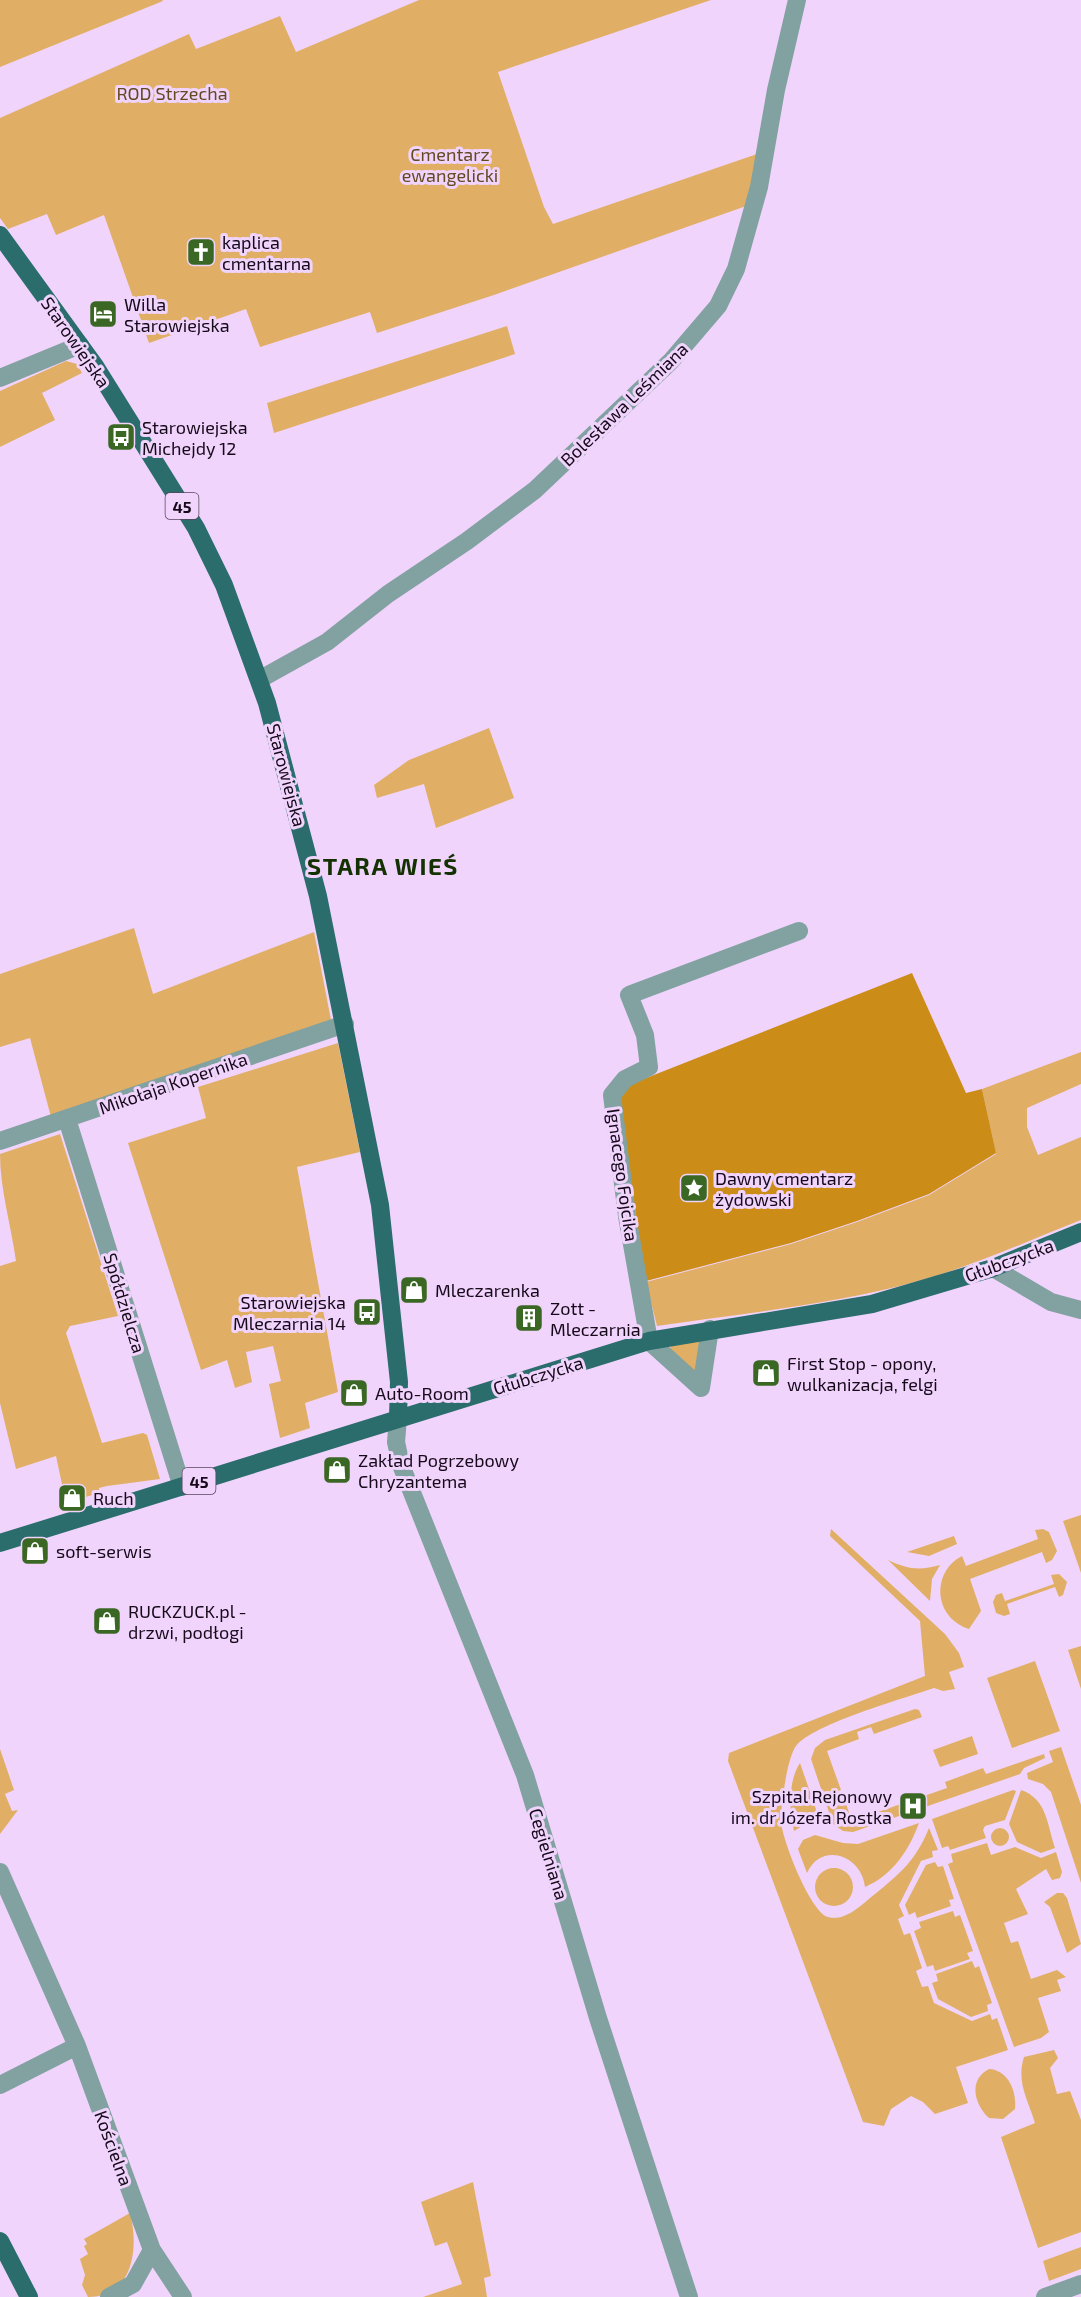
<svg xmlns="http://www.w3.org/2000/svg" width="1081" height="2297" viewBox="0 0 1081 2297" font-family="'Exo 2',sans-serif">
<rect width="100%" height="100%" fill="#f0d4fc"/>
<path fill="#e0af65" d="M0,0H162L163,1L0,67Z
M419,0H711L498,72L544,207L553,224L760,153L749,205L494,295L377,333L370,312L260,347L246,309L149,343L104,215L56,235L47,214L8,229L0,218V118L189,34L196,49L280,16L296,52Z
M507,326L515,354L274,433L267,403Z
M66,361L77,364L82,373L42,393L55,420L0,447V391Z
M489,728L514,798L436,828L424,784L377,798L374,785L409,760Z
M134,928L153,994L314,932L331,1020L51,1117L30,1038L0,1047V974Z
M338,1043L360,1152L297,1167L338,1392L305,1403L310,1428L280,1438L269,1384L281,1381L273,1346L246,1352L252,1382L235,1388L227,1360L201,1370L128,1143L206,1118L198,1087Z
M1081,1052V1084L1027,1108V1127L1038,1155L1081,1137V1220C1027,1241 974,1266 918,1281C833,1305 744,1313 657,1326L646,1282L791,1244L857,1222L929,1195L996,1154L982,1089Z
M60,1134L118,1316L70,1326L66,1333L102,1443L143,1433L147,1435L160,1479L107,1486L99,1488V1493L66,1503L56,1456L16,1469L0,1403V1266L16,1261C11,1225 0,1189 0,1154Z
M697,1339L701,1342L695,1372L670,1349L671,1344Z
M1081,1515V1573L1063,1521Z
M831,1529L945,1634L959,1653L964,1667L949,1672L955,1689L943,1691L934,1688C905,1698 813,1724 796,1746C787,1758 781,1805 781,1821C782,1840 811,1913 828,1917C846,1922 862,1904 875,1894C901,1873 916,1860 929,1828L938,1850L932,1851L933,1857L921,1861L899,1905L904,1916L898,1919L904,1935L910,1933L922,1968L916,1971L922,1987L928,1986L934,2003L972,2021L990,2014L992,2020L997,2018L1008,2050L956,2067L968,2103L935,2114L923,2102L911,2096L891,2109L884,2126L863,2122L728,1761L729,1753L925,1676L920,1621L830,1536Z
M1043,1529L1049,1532L1057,1551L1052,1560L1046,1563L1042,1552L970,1579L981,1611L969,1629C932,1617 932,1571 962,1556L966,1566L1038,1539L1035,1530Z
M954,1536L957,1544L929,1556L907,1552Z
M888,1560C907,1569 919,1571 940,1565L932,1579L930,1601Z
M1059,1574L1067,1582L1063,1595L1059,1597L1055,1587L1007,1604L1010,1614L1004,1616L996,1613L993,1602L996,1595L1002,1593L1005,1601L1054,1584L1051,1575Z
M1081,1646V1689L1068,1650Z
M1035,1661L1060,1731L1012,1748L987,1678Z
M915,1709L919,1710L922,1717L874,1734L871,1727L857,1732L859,1739L827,1751L841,1790L833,1793L835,1801L844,1798L852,1821L947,1788L945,1782L983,1768L986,1774L1044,1754L1045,1758L1024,1768L1020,1774L853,1832L843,1831L833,1824L811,1759L815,1748L825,1740Z
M972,1736L978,1754L940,1767L933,1750Z
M1061,1747L1081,1805V1883L1051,1792L1043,1784L1028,1779L1027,1773L1053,1762L1049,1751Z
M0,1749L14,1790L5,1794L12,1811L18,1810L0,1834Z
M800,1763L820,1821L804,1825L794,1831C789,1811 788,1781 800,1763Z
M1013,1790L1016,1791L1005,1820L985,1826L983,1830L986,1838L950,1850L948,1846L942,1848L932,1819Z
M1021,1790C1047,1799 1047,1824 1055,1848L1041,1853L1017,1842L1009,1824Z
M919,1823C909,1850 893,1875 865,1887C862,1855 821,1841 807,1873L798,1849L803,1840L815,1835L843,1843L858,1844Z
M991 1837a9 9 0 1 1 18 0a9 9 0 1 1-18 0Z
M987,1843L991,1855L1015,1847L1041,1858L1056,1852L1062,1872L1060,1878L1052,1880L1046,1869L1016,1889L1028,1914L1004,1923L1011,1943L1018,1941L1031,1979L1057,1970L1066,1977L1057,1980L1061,1991L1038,1998L1049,2032L1041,2038L1014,2047L948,1864L953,1862L951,1854Z
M935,1862L938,1867L943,1866L954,1899L949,1900L951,1906L917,1918L915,1912L909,1915L905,1905L926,1865Z
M815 1887a19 19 0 1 1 38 0a19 19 0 1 1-38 0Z
M1057,1893H1063L1067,1898L1081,1944L1067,1953L1050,1907L1044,1902Z
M953,1911L955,1917L960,1915L973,1951L967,1953L970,1959L935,1971L933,1965L927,1967L914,1931L921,1928L919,1922Z
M972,1961L975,1968L979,1966L992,2003L987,2005L988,2011L971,2017L938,1999L932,1983L938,1981L936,1974Z
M1054,2050L1058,2058L1050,2068L1057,2094L1070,2091L1081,2120V2232L1038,2248L1001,2137L1035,2123C1028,2100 1016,2082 1024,2057Z
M989,2069C1008,2070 1017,2091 1015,2109L1003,2119L989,2118C974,2104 968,2080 989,2069Z
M473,2182L491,2276L484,2278L487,2297H423L462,2284L447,2242L435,2246L421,2202Z
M130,2213C139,2247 134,2297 88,2297L82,2285L85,2275L80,2259L88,2254L84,2246L87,2244L84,2239Z
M1081,2247V2269L1049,2281L1043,2261Z"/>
<path fill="#cb8d17" d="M912,973L966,1093L982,1089L996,1153L929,1194L857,1221L791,1243L646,1281L618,1096L626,1086Z"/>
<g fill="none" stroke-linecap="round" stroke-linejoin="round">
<path stroke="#82a1a1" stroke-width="18" d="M0,378L80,345
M264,677L327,642L388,594L467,541L535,490L671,361L718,306L736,269L759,187L776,90L797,0
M67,1119L182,1487
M0,1141L345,1024
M993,1268L1051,1302L1081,1310
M701,1388L649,1341L627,1216L612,1095L625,1079L649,1067L645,1035L629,995L799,931
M701,1388L710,1329
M398,1418L396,1442L401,1465L525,1775L598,2018L689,2297
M0,1872L77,2046L0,2085
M77,2046L152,2250L133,2284L109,2297
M152,2250L183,2297
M1045,2297L1081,2284"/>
<path stroke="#2b6c6c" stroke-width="18" d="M0,235L95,366L196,528L224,585L267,703L318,896L380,1205L399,1382L398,1418
M0,1543L649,1341L872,1304L993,1268L1081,1232
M0,2241L29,2297"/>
</g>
<defs>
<g id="church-square" transform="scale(1.5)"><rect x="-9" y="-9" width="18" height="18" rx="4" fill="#3b6724" stroke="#f0d4fc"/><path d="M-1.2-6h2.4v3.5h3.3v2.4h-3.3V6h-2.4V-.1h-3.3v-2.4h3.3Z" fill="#fff"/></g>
<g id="hotel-square" transform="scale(1.5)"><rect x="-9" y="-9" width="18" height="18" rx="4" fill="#3b6724" stroke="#f0d4fc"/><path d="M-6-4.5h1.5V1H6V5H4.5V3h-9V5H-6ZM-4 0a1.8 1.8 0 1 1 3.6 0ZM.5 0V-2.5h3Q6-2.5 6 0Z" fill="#fff"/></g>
<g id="bus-square" transform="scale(1.5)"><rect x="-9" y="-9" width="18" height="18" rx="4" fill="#3b6724" stroke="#f0d4fc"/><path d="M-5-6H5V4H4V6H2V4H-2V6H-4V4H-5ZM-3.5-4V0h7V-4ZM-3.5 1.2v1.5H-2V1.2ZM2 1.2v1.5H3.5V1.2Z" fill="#fff"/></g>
<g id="sight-square" transform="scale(1.5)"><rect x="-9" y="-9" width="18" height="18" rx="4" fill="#3b6724" stroke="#f0d4fc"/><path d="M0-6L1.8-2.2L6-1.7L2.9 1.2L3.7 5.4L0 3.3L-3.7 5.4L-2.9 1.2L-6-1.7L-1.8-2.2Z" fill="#fff"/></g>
<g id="shop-square" transform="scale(1.5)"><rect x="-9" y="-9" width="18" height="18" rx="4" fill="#3b6724" stroke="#f0d4fc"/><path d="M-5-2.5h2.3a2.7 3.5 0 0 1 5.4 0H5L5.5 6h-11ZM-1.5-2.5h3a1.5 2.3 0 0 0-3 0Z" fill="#fff"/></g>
<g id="building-square" transform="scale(1.5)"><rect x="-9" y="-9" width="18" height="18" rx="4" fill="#3b6724" stroke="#f0d4fc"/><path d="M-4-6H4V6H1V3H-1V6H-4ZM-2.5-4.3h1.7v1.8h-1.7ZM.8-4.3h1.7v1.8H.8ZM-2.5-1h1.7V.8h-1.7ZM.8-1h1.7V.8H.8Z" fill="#fff"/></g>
<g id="hospital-square" transform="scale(1.5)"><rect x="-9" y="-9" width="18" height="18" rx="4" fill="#3b6724" stroke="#f0d4fc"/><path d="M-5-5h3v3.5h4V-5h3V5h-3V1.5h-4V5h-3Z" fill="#fff"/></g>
</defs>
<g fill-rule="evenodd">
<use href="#church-square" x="201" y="252"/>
<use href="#hotel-square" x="103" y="314"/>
<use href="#bus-square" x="121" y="437"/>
<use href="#sight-square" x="694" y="1188"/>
<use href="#shop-square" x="414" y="1290"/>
<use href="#bus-square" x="367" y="1312"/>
<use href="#building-square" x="529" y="1318"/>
<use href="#shop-square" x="766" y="1373"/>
<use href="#shop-square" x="354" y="1393"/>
<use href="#shop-square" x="337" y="1470"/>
<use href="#shop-square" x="72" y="1498"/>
<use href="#shop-square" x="35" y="1551"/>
<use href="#shop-square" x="107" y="1621"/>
<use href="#hospital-square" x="913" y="1806"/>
</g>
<g text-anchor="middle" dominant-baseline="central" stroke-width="6" stroke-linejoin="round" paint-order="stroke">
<g fill="#f0d4fc" stroke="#57465e" stroke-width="1.5">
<rect x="165.5" y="493" width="33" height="26" rx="4.5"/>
<rect x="182.5" y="1468" width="33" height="26" rx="4.5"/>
</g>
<g font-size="16" font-weight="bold" fill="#16091a">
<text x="182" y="506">45</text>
<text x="199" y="1481">45</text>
</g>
<g font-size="18" fill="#634920" stroke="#f0d4fc">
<text x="172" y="93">ROD Strzecha</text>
<text x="450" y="154">Cmentarz<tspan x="450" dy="21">ewangelicki</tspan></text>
</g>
<g font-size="18" fill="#16091a" stroke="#f0d4fc" text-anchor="start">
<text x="222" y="242">kaplica<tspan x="222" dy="21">cmentarna</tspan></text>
<text x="124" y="304">Willa<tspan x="124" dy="21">Starowiejska</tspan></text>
<text x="142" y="427">Starowiejska<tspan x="142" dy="21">Michejdy 12</tspan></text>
<text x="715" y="1178">Dawny cmentarz<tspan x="715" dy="21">żydowski</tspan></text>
<text x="435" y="1290">Mleczarenka</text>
<text x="346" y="1302" text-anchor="end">Starowiejska<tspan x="346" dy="21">Mleczarnia 14</tspan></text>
<text x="550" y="1308">Zott -<tspan x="550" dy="21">Mleczarnia</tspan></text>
<text x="787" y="1363">First Stop - opony,<tspan x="787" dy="21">wulkanizacja, felgi</tspan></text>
<text x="375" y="1393">Auto-Room</text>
<text x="358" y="1460">Zakład Pogrzebowy<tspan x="358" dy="21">Chryzantema</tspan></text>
<text x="93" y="1498">Ruch</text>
<text x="56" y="1551">soft-serwis</text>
<text x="128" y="1611">RUCKZUCK.pl -<tspan x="128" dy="21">drzwi, podłogi</tspan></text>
<text x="892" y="1796" text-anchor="end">Szpital Rejonowy<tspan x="892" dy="21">im. dr Józefa Rostka</tspan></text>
</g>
<g font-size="18" fill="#16091a" stroke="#f0d4fc">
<text transform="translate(76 342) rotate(55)">Starowiejska</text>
<text transform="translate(624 404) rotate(-44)">Bolesława Leśmiana</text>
<text transform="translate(287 775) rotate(75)">Starowiejska</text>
<text transform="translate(173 1083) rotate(-19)">Mikołaja Kopernika</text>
<text transform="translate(623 1175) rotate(82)">Ignacego Fojcika</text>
<text transform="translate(1009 1260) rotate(-20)">Głubczycka</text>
<text transform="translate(125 1303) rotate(73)">Spółdzielcza</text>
<text transform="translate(538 1375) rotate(-17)">Głubczycka</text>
<text transform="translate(549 1854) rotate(73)">Cegielniana</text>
<text transform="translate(114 2148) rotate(70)">Kościelna</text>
</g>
<g font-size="24" font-weight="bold" letter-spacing="1.5" fill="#143102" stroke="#f0d4fc">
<text x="383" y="865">STARA WIEŚ</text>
</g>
</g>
</svg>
